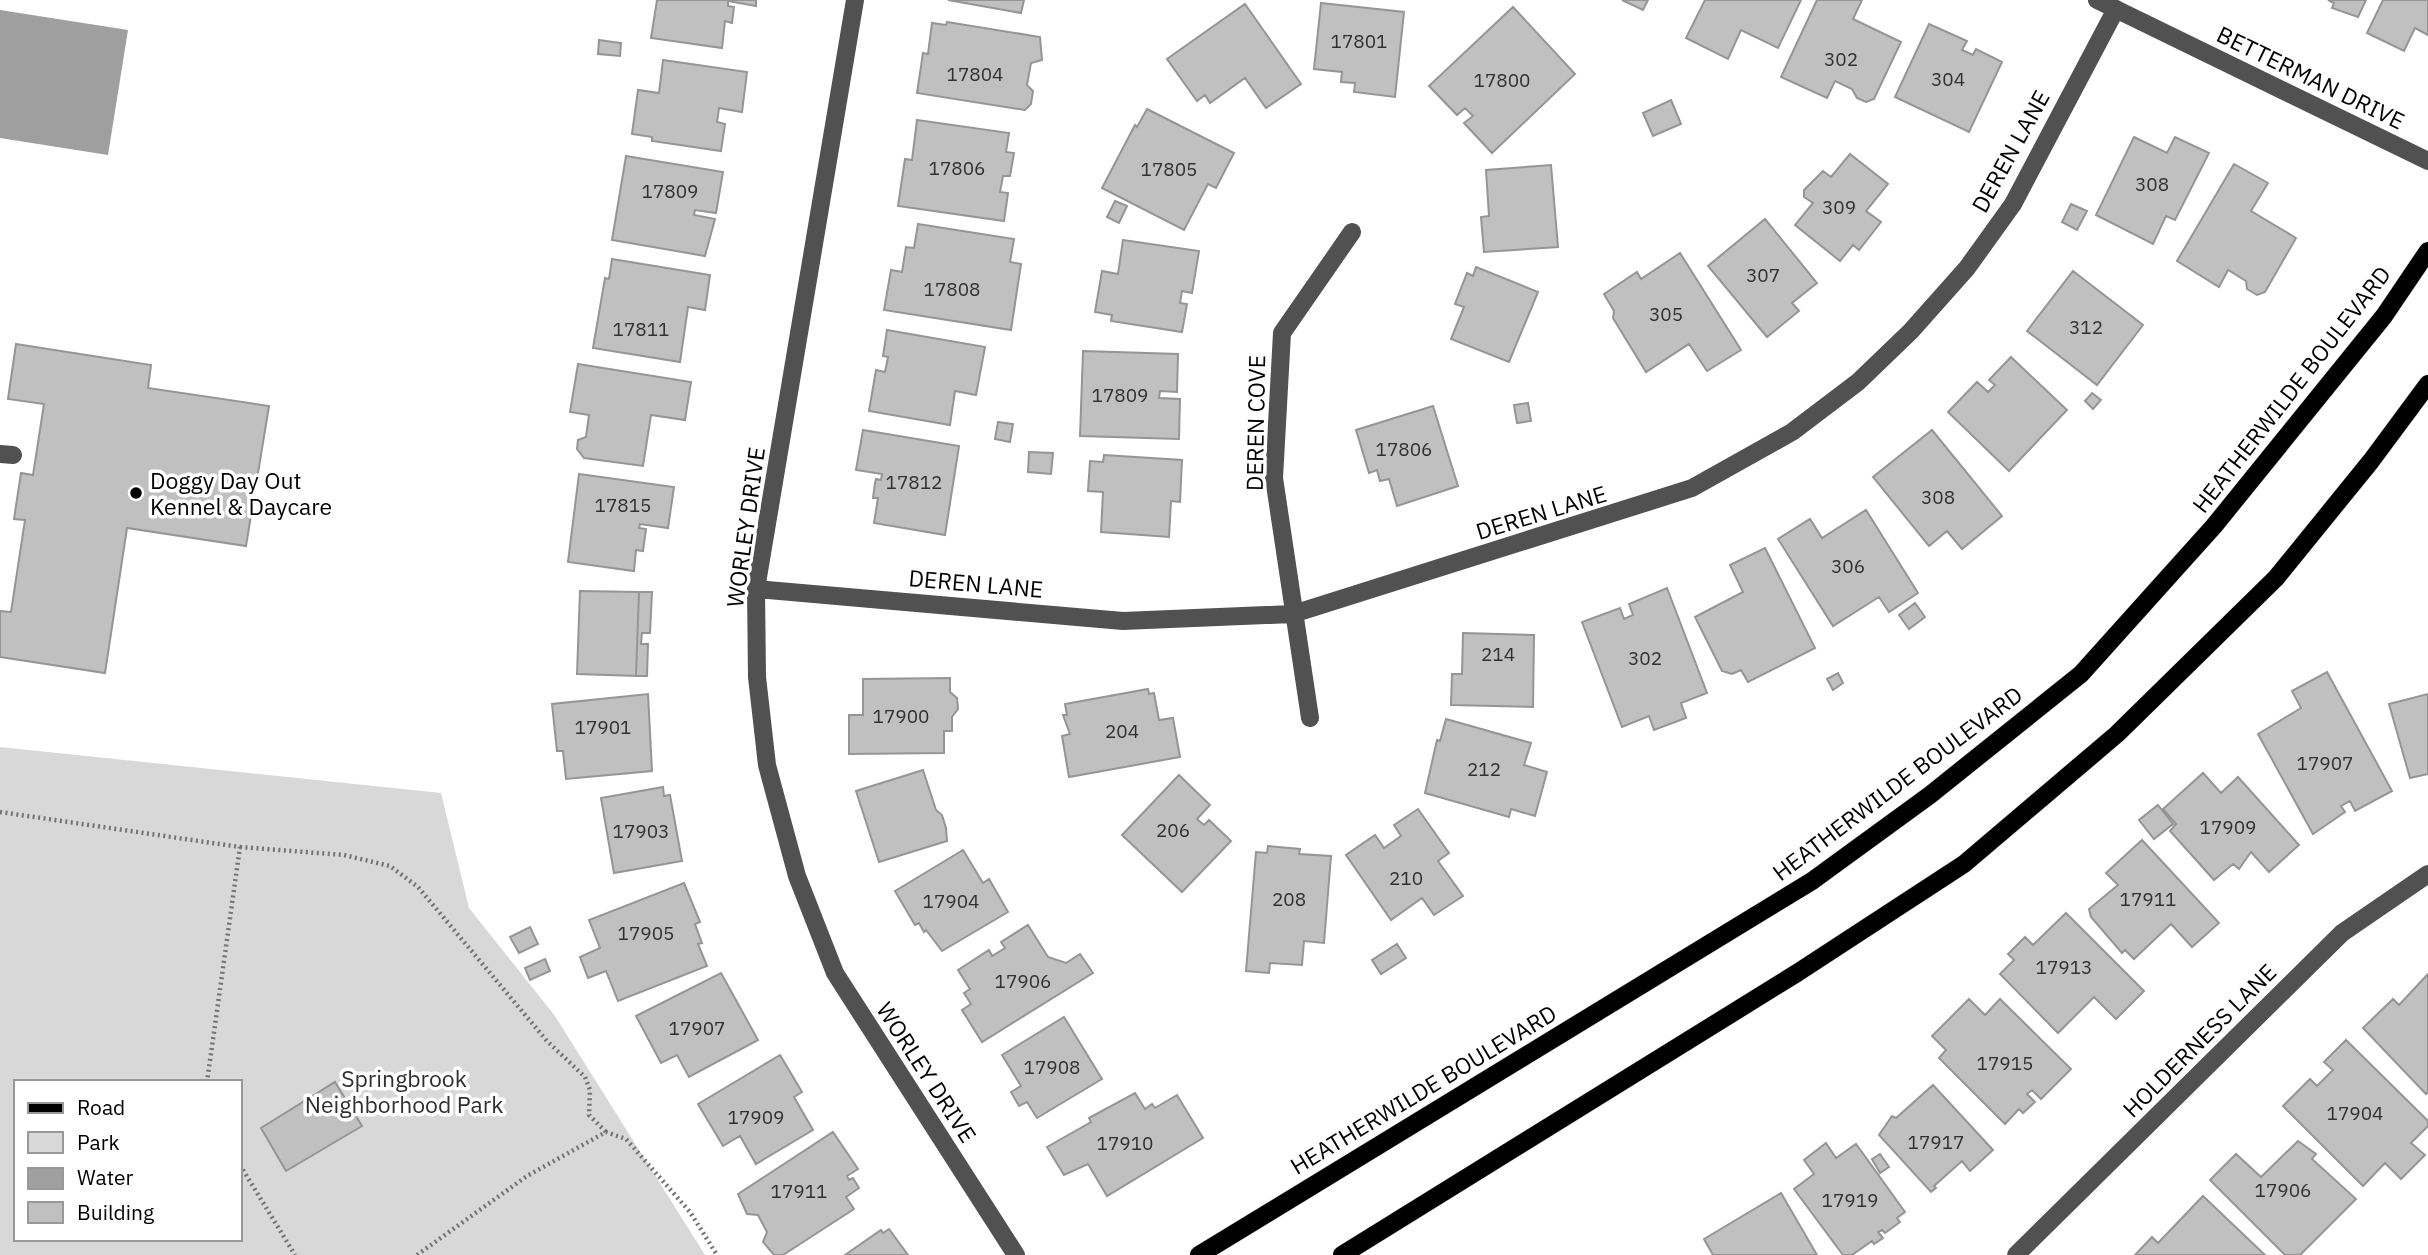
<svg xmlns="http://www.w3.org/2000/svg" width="2428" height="1255" viewBox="0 0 2428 1255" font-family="'IBM Plex Sans',sans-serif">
<rect width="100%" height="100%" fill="#fff"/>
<path fill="#d8d8d8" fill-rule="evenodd" d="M0,747L441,793L469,908L555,1016L705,1255H0ZM16,1082H240V1239H16Z"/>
<path fill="#9f9f9f" d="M0,10L128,30L108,155L0,138Z"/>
<path fill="#c0c0c0" stroke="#959595" stroke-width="2" d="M657,0H756V6L728,1V6L734,7L732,23L725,21L722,48L651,38Z
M948,0H1024L1021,13Z
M1622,0H1648L1643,10Z
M1705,0H1801L1778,48L1741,30L1728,59L1686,38Z
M1817,0H1862L1853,19L1901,42L1874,99L1866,102L1857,98L1852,89L1835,81L1827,98L1781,77Z
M2328,0H2366L2358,17L2332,8L2334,3Z
M2383,0H2428V35L2415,28L2404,51L2367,33Z
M1321,3L1404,12L1395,97L1354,92L1355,83L1341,82L1342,72L1314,69Z
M1245,4L1301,84L1266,108L1245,78L1210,103L1205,95L1197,101L1167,59Z
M1513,7L1575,74L1492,153L1464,123L1473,116L1465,108L1457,115L1429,86Z
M947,22L1040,37L1042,60L1031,63L1027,85L1033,91L1031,104L1025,110L917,93L923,53L928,54L932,23L946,25Z
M1929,24L1967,41L1962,50L1973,55L1976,49L2002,62L1969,132L1895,97Z
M599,40L621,43L620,56L598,54Z
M663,60L747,72L742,112L719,108L717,122L725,124L721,151L652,141V137L632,134L638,90L659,93Z
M1671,100L1681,124L1653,136L1643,113Z
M1147,109L1234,153L1216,188L1208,184L1184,230L1102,188L1135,125L1137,127Z
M917,120L1009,133L1006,152L1014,153L1010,176H1003L1000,192L1008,193L1004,221L898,206L905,159L912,160Z
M2134,137L2167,153L2175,137L2209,153L2175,220L2166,216L2153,244L2096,215Z
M1850,154L1888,184L1866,211L1881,222L1859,250L1853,245L1840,261L1795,225L1813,203L1804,197V190L1823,171L1831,177Z
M626,156L723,172L716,213L695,210L694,215L715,219L705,256L612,240Z
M2234,164L2268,183L2251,211L2296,238L2265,292L2257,295L2247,289L2246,281L2228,270L2219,287L2177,261Z
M1551,165L1558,247L1484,252L1481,217L1489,216L1486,170Z
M1115,201L1127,206L1119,223L1107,217Z
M2071,204L2087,211L2077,230L2062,222Z
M1765,219L1817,283L1792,303L1799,311L1767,337L1708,266Z
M918,224L1014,239L1010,262L1021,264L1011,330L884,310L891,270L902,272L906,247L914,248Z
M1123,240L1199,251L1192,293L1182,291L1180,303L1187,304L1182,332L1111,321L1112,315L1095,312L1102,271L1118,274Z
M1680,253L1741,350L1707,371L1689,344L1646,372L1613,318L1614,311L1604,294L1637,272L1641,279Z
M612,259L710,275L705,310L688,307L680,362L593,348L605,278L609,279Z
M1476,267L1538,292L1509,362L1451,339L1464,307L1455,304L1467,273L1473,276Z
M2073,271L2143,325L2097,385L2027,331Z
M887,330L985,347L976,395L955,391L950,425L869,411L876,370L885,372L888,357L883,356Z
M16,344L151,365L148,388L269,406L246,546L127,528L105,673L0,657V611L11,612L25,520L14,519L21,473L33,475L44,404L8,399Z
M1083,351L1178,354L1177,392L1160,391L1159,398L1180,399L1179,439L1080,436Z
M2011,357L2067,410L2009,471L1948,412L1977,382L1988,392L1995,385L1989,380Z
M578,364L691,382L685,420L651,415L643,466L584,458L577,449L578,440L586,437L589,415L570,412Z
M2092,393L2101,400L2093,409L2085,401Z
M1528,403L1531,421L1517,423L1514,405Z
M1433,406L1458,486L1397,506L1389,479L1380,481L1377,470L1369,473L1356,430Z
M998,422L1013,424L1010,442L995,439Z
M863,430L959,446L945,535L874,523L878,498H873L875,483L876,479L881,480L882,474L856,470Z
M1932,430L2002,516L1962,549L1947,531L1929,546L1873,477Z
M1029,452L1053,453L1051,474L1028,472Z
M1104,455L1182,460L1180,502L1171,501L1169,537L1101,532L1103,492L1088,491L1090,461L1103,462Z
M579,474L674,487L668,528L640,524L639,528L646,529L643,551L636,550L634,571L568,562Z
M1866,510L1918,593L1889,612L1879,597L1833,626L1778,539L1810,519L1822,538Z
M1765,548L1815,648L1748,682L1741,670L1732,674L1722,671L1695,617L1743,592L1730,565Z
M1667,588L1707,693L1681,703L1686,718L1654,730L1649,716L1622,727L1582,622L1620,608L1624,619L1633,615L1629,604Z
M580,591L639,592L636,676L577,674Z
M639,592H652L650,633H642L641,644H648L647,676H636Z
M1915,603L1925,617L1909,629L1899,615Z
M1463,633L1534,635L1533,707L1451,705L1452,674H1462Z
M2327,672L2392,791L2355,811L2350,801L2341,806L2345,812L2313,834L2258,734L2301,708L2292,691Z
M1838,673L1843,683L1833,690L1827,679Z
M950,678V692L957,698L958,709L952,717V731H944V753L849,754V715H863V679Z
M1148,689L1149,694L1154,693L1159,720L1173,718L1180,757L1069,777L1062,736L1070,734L1063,715H1067L1065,704Z
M648,694L652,771L566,779L563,751H557L552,704Z
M2428,694V774L2410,778L2389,704Z
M1446,719L1531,743L1524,765L1547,772L1535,816L1511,809L1509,817L1425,793L1437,740L1440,741Z
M923,770L936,810L942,815L946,828L947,841L879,862L856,791Z
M2203,773L2221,793L2238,777L2299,845L2269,872L2251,852L2239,869L2233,864L2214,880L2170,831L2176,824L2163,809Z
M1179,775L1210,805L1197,819L1204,825L1209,820L1231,841L1182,892L1122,835Z
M663,787L664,796L670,795L682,861L614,873L601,798Z
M2158,805L2173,824L2154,839L2139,820Z
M1418,809L1449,853L1438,861L1463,896L1434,915L1422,898L1391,920L1346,855L1375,835L1384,848L1401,836L1394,825Z
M2142,840L2219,923L2192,947L2171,924L2134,959L2125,950L2122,953L2091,917L2089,909L2118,885L2106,873Z
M1268,846L1300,849L1299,854L1331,856L1324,943L1304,941L1302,965L1270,963L1269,973L1246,971L1256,852L1267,853Z
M963,850L983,883L989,879L1008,912L942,951L926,930L924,932L919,923L915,925L895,891Z
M684,883L700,922L695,924L702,943L698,944L707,966L618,1001L606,971L588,978L580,957L600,948L589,920Z
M2066,913L2144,991L2116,1019L2094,997L2058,1033L2000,974L2014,960L2008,954L2025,937L2033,945Z
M1028,925L1048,957L1066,963L1080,954L1093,973L982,1042L962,1010L971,1004L964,993L970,989L958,970L989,950L992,956L1005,948L1001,942Z
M530,927L538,944L519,953L510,937Z
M1397,944L1406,958L1381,974L1372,960Z
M545,959L550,971L530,980L525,968Z
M721,973L758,1040L689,1077L677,1055L661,1063L636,1016Z
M2428,974V1092L2426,1094L2363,1028L2393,999L2399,1005Z
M1969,999L1985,1015L2000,999L2071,1069L2041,1099L2032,1090L2027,1094L2035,1102L2023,1113L2019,1109L2005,1124L1939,1058L1946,1050L1932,1036Z
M1064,1017L1102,1079L1037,1118L1027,1102L1019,1106L1011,1092L1021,1086L1002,1055Z
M2346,1040L2428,1121V1126L2411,1143L2425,1155L2401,1179L2385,1163L2363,1186L2283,1106L2310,1079L2317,1086L2333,1070L2324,1062Z
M780,1055L802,1092L794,1097L813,1130L756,1164L740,1136L723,1146L698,1104Z
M335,1082L362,1126L286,1171L261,1128Z
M1933,1085L1993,1150L1970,1171L1962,1161L1934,1186L1936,1188L1931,1192L1879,1135L1892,1116L1896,1118Z
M1135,1093L1145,1109L1152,1104L1155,1108L1177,1095L1203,1138L1107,1196L1088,1164L1064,1175L1047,1147L1091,1122L1089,1118Z
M833,1132L858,1169L847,1176L849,1180L853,1178L859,1188L846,1197L854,1209L783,1255H774L763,1242L767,1232L758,1215L747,1214L738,1194Z
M2298,1141L2316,1154L2312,1159L2356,1199L2300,1255H2285L2210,1180L2236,1154L2261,1177Z
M1826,1143L1836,1158L1856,1144L1905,1212L1897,1218L1900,1222L1885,1233L1882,1230L1878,1232L1883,1238L1874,1244L1872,1241L1852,1255H1843L1794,1189L1814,1174L1804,1160Z
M1880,1154L1889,1167L1880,1173L1872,1159Z
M1781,1193L1817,1255H1713L1704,1239Z
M2203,1196L2265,1255H2135L2152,1237L2158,1243Z
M889,1229L908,1255H845L881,1230L883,1233Z"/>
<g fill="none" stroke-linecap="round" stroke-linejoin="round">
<g stroke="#dbdbdb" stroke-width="19">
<path id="major" d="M1199,1255L1812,881L1930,795L2081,674L2214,526L2384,316L2428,251
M1342,1255L1797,973L1964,864L2117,734L2276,578L2371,461L2428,384"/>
</g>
<path stroke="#737373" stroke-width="4.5" stroke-dasharray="2 3.5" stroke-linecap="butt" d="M0,812L240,847L207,1082
M240,847L344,855L390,866L418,887L547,1041L585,1077L590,1090L589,1115L606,1132
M240,1165L295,1255
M417,1255L527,1176L606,1132L626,1139L690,1212L717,1255"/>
<path stroke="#515151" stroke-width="18" d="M855,0L756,589L757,677L767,765L797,876L835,973L1016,1255
M2097,0L2428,161
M0,454L13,455
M756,589L1123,621L1293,614L1692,488L1792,432L1858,382L1911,331L1967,268L2013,204L2116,9
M1310,718L1274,478L1282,333L1352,232
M2016,1255L2342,933L2428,874"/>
<use href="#major" stroke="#000" stroke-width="18"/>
</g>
<circle fill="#000" stroke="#fff" stroke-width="2.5" cx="136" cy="493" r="7"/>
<g text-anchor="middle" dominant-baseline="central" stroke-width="7" stroke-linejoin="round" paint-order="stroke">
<g font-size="19" fill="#303030">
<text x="1359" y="41">17801</text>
<text x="1841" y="59">302</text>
<text x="975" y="74">17804</text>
<text x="1948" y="79">304</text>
<text x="1502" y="80">17800</text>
<text x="957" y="168">17806</text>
<text x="1169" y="169">17805</text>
<text x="2152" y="184">308</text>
<text x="670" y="191">17809</text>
<text x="1839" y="207">309</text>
<text x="1763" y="275">307</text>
<text x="952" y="289">17808</text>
<text x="1666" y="314">305</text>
<text x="2086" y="327">312</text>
<text x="641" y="329">17811</text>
<text x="1120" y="395">17809</text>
<text x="1404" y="449">17806</text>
<text x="914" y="482">17812</text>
<text x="1938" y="497">308</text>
<text x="623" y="505">17815</text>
<text x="1848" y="566">306</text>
<text x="1498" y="654">214</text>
<text x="1645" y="658">302</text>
<text x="901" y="716">17900</text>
<text x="603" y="727">17901</text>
<text x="1122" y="731">204</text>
<text x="2325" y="763">17907</text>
<text x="1484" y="769">212</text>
<text x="2228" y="827">17909</text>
<text x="1173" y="830">206</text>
<text x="641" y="831">17903</text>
<text x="1406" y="878">210</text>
<text x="1289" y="899">208</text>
<text x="2148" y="899">17911</text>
<text x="951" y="901">17904</text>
<text x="646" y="933">17905</text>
<text x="2064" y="967">17913</text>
<text x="1023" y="981">17906</text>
<text x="697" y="1028">17907</text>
<text x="2005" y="1063">17915</text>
<text x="1052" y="1067">17908</text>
<text x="2355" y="1113">17904</text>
<text x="756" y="1117">17909</text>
<text x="1936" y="1142">17917</text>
<text x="1125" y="1143">17910</text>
<text x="2283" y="1190">17906</text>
<text x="799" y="1191">17911</text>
<text x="1850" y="1200">17919</text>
</g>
<g font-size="23" fill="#000" stroke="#fff">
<text transform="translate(2311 77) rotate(26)">BETTERMAN DRIVE</text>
<text transform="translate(2010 151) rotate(-61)">DEREN LANE</text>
<text transform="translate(2291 389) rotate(-52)">HEATHERWILDE BOULEVARD</text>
<text transform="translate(1255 423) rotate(-89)">DEREN COVE</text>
<text transform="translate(1541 512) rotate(-17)">DEREN LANE</text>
<text transform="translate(745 527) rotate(-82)">WORLEY DRIVE</text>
<text transform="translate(976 583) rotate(5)">DEREN LANE</text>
<text transform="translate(1897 783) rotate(-37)">HEATHERWILDE BOULEVARD</text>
<text transform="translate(2199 1040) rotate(-45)">HOLDERNESS LANE</text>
<text transform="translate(927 1072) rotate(57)">WORLEY DRIVE</text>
<text transform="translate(1423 1089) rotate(-31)">HEATHERWILDE BOULEVARD</text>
</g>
<g font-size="23" fill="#000" stroke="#fff" text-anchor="start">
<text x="150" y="480">Doggy Day Out<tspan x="150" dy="26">Kennel &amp; Daycare</tspan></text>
</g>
<g font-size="23" fill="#2f2f2f" stroke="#fff">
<text x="404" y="1078">Springbrook<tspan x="404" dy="26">Neighborhood Park</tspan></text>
</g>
</g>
<rect x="14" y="1080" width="228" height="161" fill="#ffffff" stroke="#999999" stroke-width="2"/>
<rect x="28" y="1103" width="35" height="10" fill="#000000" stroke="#999999" stroke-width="2"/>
<text x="77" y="1115" font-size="21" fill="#000000">Road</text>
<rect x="28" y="1132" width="35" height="21" fill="#d8d8d8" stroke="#999999" stroke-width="2"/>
<text x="77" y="1150" font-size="21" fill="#000000">Park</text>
<rect x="28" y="1168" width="35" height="21" fill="#9f9f9f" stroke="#999999" stroke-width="2"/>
<text x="77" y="1185" font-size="21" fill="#000000">Water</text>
<rect x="28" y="1202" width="35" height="21" fill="#c0c0c0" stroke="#999999" stroke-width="2"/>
<text x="77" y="1220" font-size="21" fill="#000000">Building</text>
</svg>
